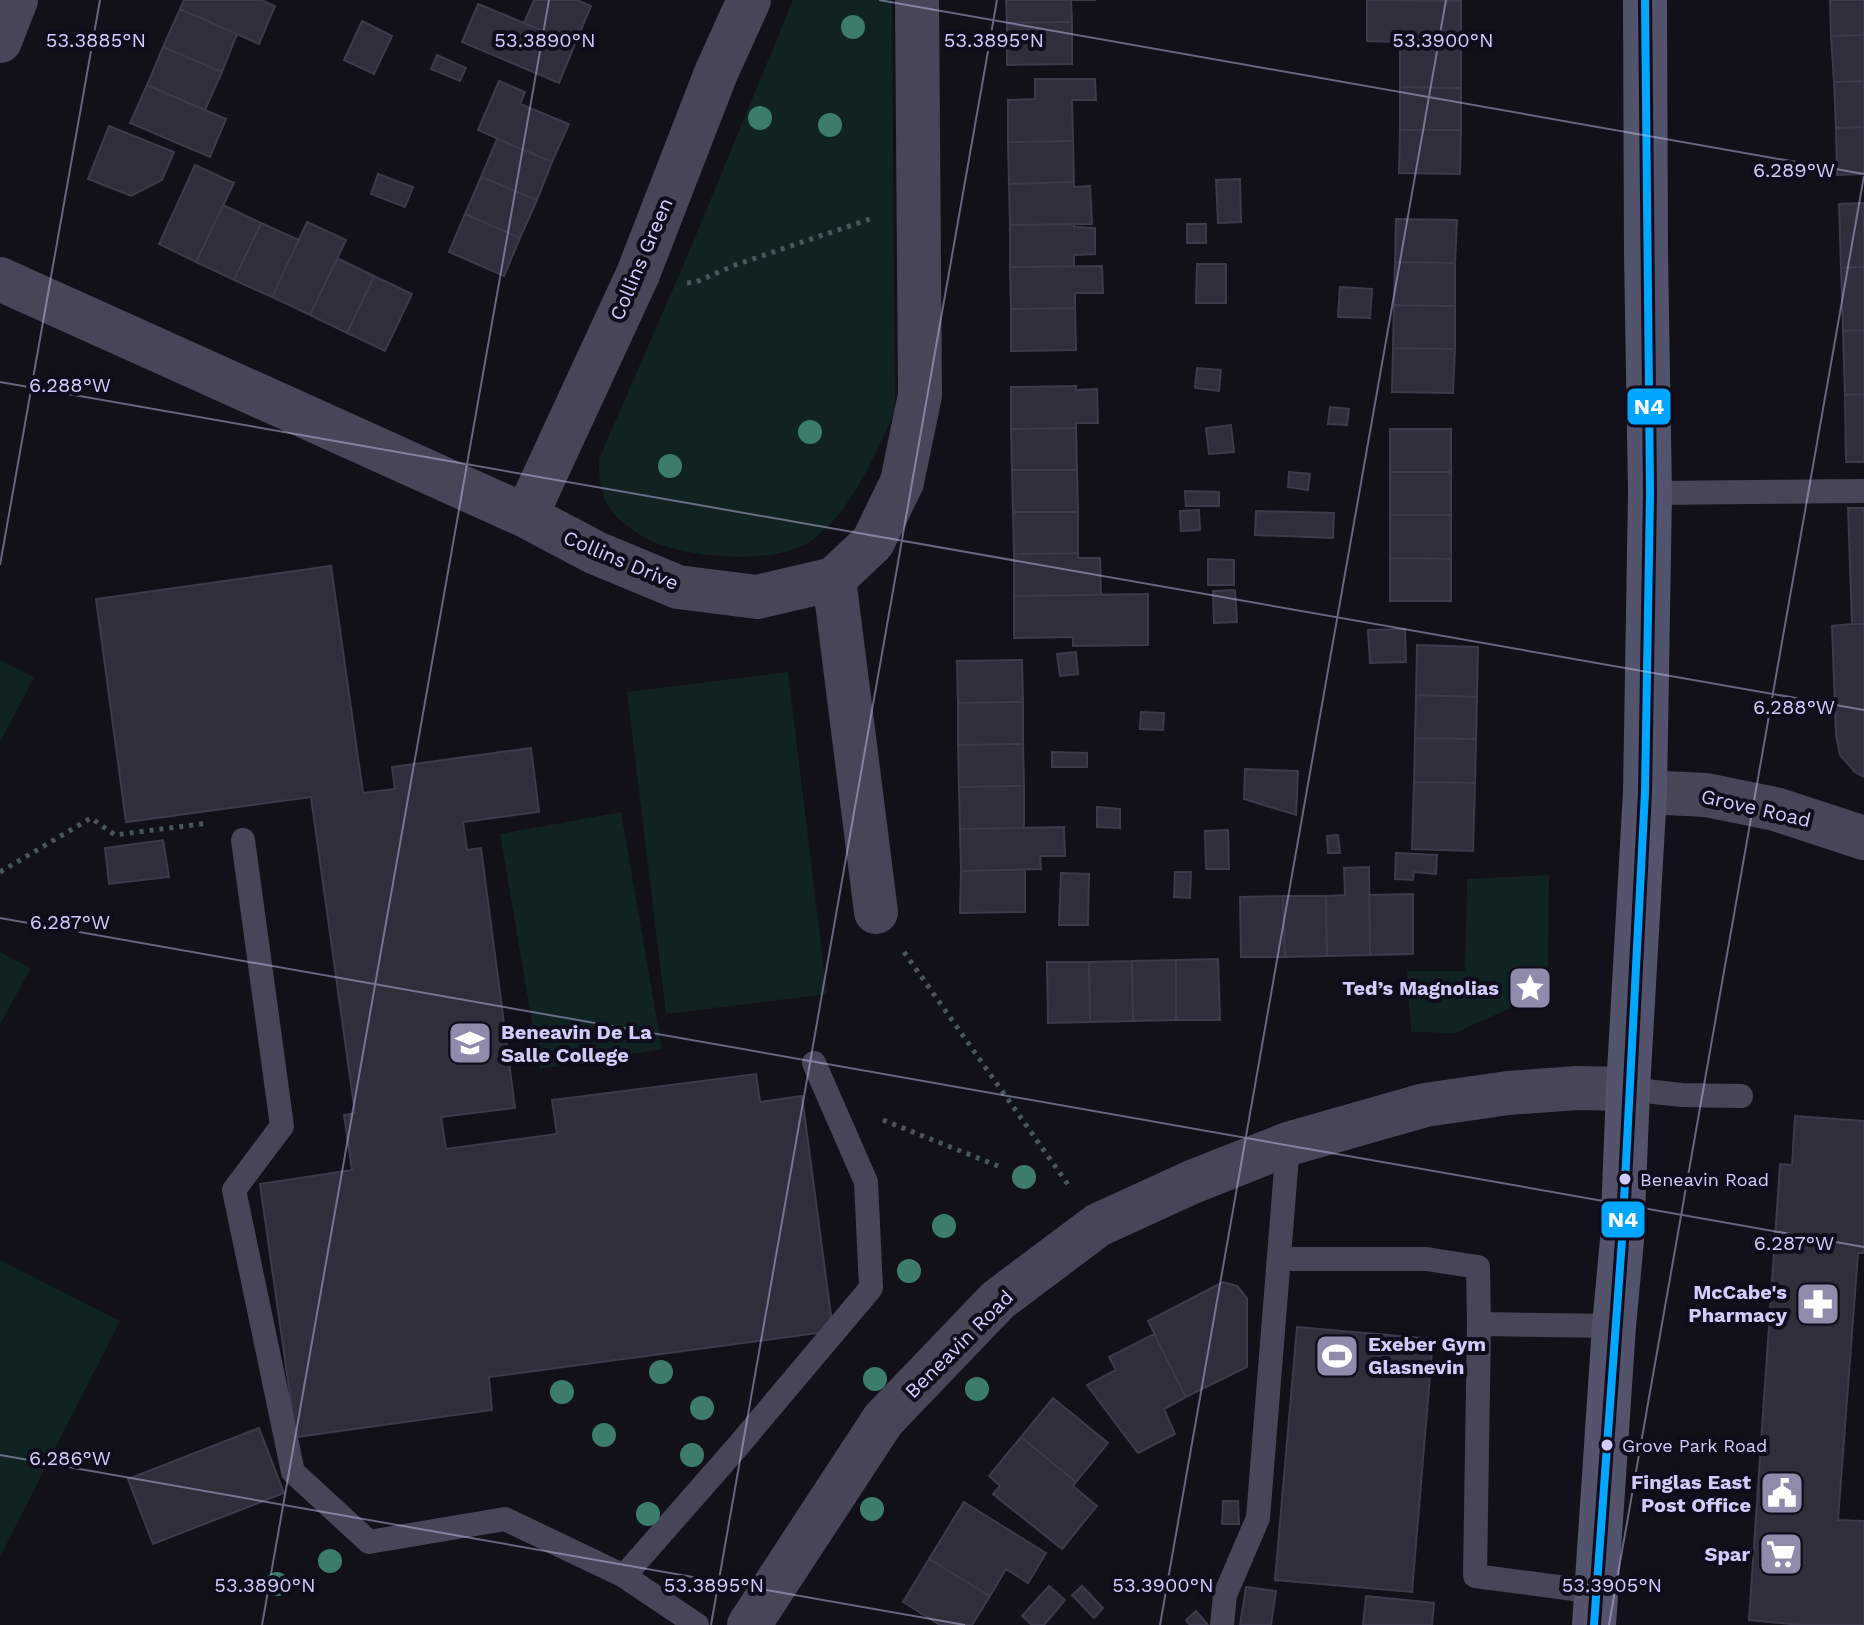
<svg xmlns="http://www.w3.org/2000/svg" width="1864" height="1625" viewBox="0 0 1864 1625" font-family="'Work Sans',sans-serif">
<rect width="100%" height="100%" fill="#121018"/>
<path fill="#122" d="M793,0H892L895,412C873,457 854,509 812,540C778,566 689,558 651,541C640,536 624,524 616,516C600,500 599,480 599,459L689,252Z
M0,660L34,677L0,743Z
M788,672L827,994L666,1014L627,692Z
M621,812L662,1049L540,1069L500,834Z
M1549,875L1548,968L1515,1006L1455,1033L1411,1032L1407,971H1465L1467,879Z
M0,952L31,968L0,1024Z
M0,1260L120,1321L0,1557Z"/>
<path fill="#302e3b" stroke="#3d3a4b" stroke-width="2" d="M184,0H261L275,6L259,44L180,9Z
M534,0H577L591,6L575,44L524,23Z
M1006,0H1096H1071L1072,22L1007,23Z
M1367,0L1461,1V44L1367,41Z
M1830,0H1864V35L1831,36Z
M478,4L575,44L559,83L462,42Z
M180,9L237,34L222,72L163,47Z
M362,21L392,36L374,74L344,60Z
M1072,22V64L1007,65V23Z
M1864,35V81L1834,82L1831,36Z
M1400,44H1461V88L1400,87Z
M163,47L222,72L205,110L147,85Z
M437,55L466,68L460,81L431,69Z
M1035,79H1095L1096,100H1072L1073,141L1008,142V100L1035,99Z
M499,81L525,92L520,104L569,124L552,162L478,130Z
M1864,81V127L1836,128L1834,82Z
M147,85L226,119L210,157L130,123Z
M1400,87L1461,88V130H1400Z
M109,126L174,152L162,180L131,196L88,179Z
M1864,127V174L1837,175L1836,128Z
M1400,130H1461L1460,174L1399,173Z
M497,139L552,162L537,200L481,177Z
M1073,141L1074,182L1009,184L1008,142Z
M195,165L234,183L196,262L159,244Z
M378,174L413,187L405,207L371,194Z
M481,177L537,200L520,238L465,214Z
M1240,179L1241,222L1218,223L1216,180Z
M1074,182V187L1090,186L1092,224L1010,225L1009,184Z
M1864,203V267L1841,268L1839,204Z
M223,205L261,223L234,280L196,262Z
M465,214L520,238L504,276L449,252Z
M1396,219L1457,220L1455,263L1395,262Z
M307,222L346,240L310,315L272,297Z
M261,223L299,240L272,297L234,280Z
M1074,224V227L1095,228V254L1074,255V266L1010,267V225Z
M1187,224H1206V243H1187Z
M337,258L374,276L347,333L310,315Z
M1395,262L1455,263V306L1394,305Z
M1197,264H1226V303H1196Z
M1102,266L1103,293H1075V308L1011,309L1010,267Z
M1864,267V330L1843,331L1841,268Z
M374,276L412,294L385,351L347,333Z
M1340,287L1372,289L1370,318L1338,317Z
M1394,305L1455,306V349L1393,348Z
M1075,308L1076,350L1011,351V309Z
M1864,330V394L1845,395L1843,331Z
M1393,348L1455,349L1453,393L1392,392Z
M1197,368L1221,370L1219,391L1195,388Z
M1076,386V390L1097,389L1098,423H1076V428L1011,429V387Z
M1864,394V462H1846L1845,395Z
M1330,407L1349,409L1347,425L1328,424Z
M1231,425L1234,452L1209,454L1206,428Z
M1076,428L1077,470H1012L1011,429Z
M1390,429H1451V472H1390Z
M1012,470H1077L1078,512H1013Z
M1289,472L1310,474L1308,490L1288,487Z
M1390,472H1451V515H1390Z
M1185,491L1219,492V506H1186Z
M1848,508H1864V624H1852Z
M1199,510L1200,530L1181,531L1180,511Z
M1256,511L1334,513L1333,538L1255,535Z
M1013,512H1078V553L1014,554Z
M1390,515H1451V559L1390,558Z
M1078,553V558H1100L1101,595L1014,596V554Z
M1390,558L1451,559V601H1390Z
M1208,559L1234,560V585H1208Z
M331,566L363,793L395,789L392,767L531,748L539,812L463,822L467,850L481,848L515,1108L441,1117L446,1149L557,1134L552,1100L756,1074L760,1102L802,1096L833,1331L489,1377L492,1410L296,1437L260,1184L352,1170L344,1115L355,1113L311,797L126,822L96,599Z
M1235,590L1237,622L1214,623L1213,591Z
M1148,594V645L1073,646V637L1014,638V596Z
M1852,624H1864V777L1855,772L1840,755L1836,735L1832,626Z
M1405,629L1406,662L1370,663L1368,630Z
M1417,645L1478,647L1477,697L1416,695Z
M1076,652L1078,674L1060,676L1057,654Z
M1022,660L1023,702L958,703L957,661Z
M1416,695L1477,697L1476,739L1415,738Z
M1023,702V744L958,745V703Z
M1141,712L1164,713L1163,730L1140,729Z
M1415,738L1476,739L1475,783L1414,782Z
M1023,744L1024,786L959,787L958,745Z
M1052,752L1087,753V767H1052Z
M1245,769L1298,771L1296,815L1244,799Z
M1414,782L1475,783L1473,851L1412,849Z
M1024,786V828L960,829L959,787Z
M1097,807L1120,809V828L1097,827Z
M1064,827L1065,856H1040L1041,869L961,871L960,829Z
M1228,830L1229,869H1206L1205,831Z
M1338,835L1340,853H1328L1327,836Z
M163,840L169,877L109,884L105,848Z
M1396,853L1437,855L1436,874L1414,872L1413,880L1395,879Z
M1369,867L1370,955L1327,956L1326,896L1345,895L1344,868Z
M1025,870V912L960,913L961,871Z
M1175,872H1191L1190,898L1174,897Z
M1061,873L1089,874L1088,925H1059Z
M1413,894V954L1370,955L1369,895Z
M1283,896L1285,957H1241L1240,897Z
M1283,896H1326L1327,956L1285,957Z
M1218,959L1220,1020H1176V960Z
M1176,960V1020L1133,1021L1132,961Z
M1132,961L1133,1021L1090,1022L1089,962Z
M1047,962H1089L1090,1022L1048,1023Z
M1795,1116L1864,1121V1253H1858L1838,1520L1864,1521V1625H1801L1749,1620L1780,1164L1792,1165Z
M1223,1282L1237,1286L1247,1298V1367L1186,1397L1148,1321Z
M1297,1327L1433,1339L1412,1592L1275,1580Z
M1154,1334L1186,1397L1164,1409L1175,1434L1138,1453L1087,1385L1116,1370L1109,1357Z
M1053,1398L1108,1443L1076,1482L1021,1437Z
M259,1428L284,1493L153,1544L128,1479Z
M1021,1437L1076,1482L1073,1486L1097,1506L1062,1549L993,1494L1000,1486L989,1476Z
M1223,1501H1238L1239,1524H1222Z
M964,1502L1046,1553L1028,1583L1006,1569L990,1596L929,1559Z
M929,1559L990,1596L972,1625H940L903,1602Z
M1049,1586L1065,1600L1044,1625H1032L1022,1616Z
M1082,1586L1103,1608L1094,1618L1072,1595Z
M1246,1587L1276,1591L1271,1625H1240Z
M1366,1596L1434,1603L1432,1625H1363Z
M1196,1611L1208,1625H1190L1186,1620Z"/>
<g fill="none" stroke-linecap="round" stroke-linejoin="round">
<path stroke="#49555f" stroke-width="5" stroke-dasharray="4 6" stroke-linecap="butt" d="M687,283L696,282L735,265L870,219
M0,872L91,818L115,835L208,823
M904,952L1069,1186
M883,1120L1003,1168"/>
<path stroke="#474658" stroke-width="24" d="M1650,493L1864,491
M243,840L282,1126L234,1190L293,1472L369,1542L505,1519L624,1576L697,1625
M1628,1089L1681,1095L1741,1096
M1280,1259H1426L1478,1267L1479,1324
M624,1576L738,1446L871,1288L866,1182L814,1063
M1596,1592L1475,1576L1479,1324L1614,1326
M1222,1625L1225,1595L1258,1518L1288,1144"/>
<path stroke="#474658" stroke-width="44" d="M0,41L16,0
M0,279L526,516L596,553L678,587L757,597L834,579L873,542L902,482L920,395L917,0
M526,516L638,274L716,73L749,0
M834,579L876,912
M1645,792L1706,795L1775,809L1864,838
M749,1625L883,1420L998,1300L1098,1225L1192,1182L1288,1144L1425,1105L1508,1093L1577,1088L1628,1089"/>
<path stroke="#53536b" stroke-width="44" d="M1594,1625L1614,1326L1622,1240L1628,1089L1645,792L1650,493L1646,254L1645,0"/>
<g stroke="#0f0d1c" stroke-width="14">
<path id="bus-1" d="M1594,1625L1622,1240L1645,792L1650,493L1645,0"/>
</g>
<use href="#bus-1" stroke="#00a6ff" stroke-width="8"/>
</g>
<g fill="#3d7b6d">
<circle cx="853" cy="27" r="12"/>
<circle cx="760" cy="118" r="12"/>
<circle cx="830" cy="125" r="12"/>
<circle cx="810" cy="432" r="12"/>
<circle cx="670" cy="466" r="12"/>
<circle cx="1024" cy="1177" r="12"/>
<circle cx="944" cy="1226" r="12"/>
<circle cx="909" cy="1271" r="12"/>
<circle cx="661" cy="1372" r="12"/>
<circle cx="875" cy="1379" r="12"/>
<circle cx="977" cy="1389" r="12"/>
<circle cx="562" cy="1392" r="12"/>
<circle cx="702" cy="1408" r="12"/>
<circle cx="604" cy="1435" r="12"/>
<circle cx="692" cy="1455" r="12"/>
<circle cx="872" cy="1509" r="12"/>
<circle cx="648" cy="1514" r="12"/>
<circle cx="330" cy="1561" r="12"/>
<circle cx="277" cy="1584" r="12"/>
</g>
<path fill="none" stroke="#d1cdfa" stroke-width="2" stroke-opacity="0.45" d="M879,0L1864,174M0,382L1864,710M0,565L100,0M0,918L1864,1247M0,1455L965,1625M262,1625L549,0M711,1625L997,0M1160,1625L1446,0M1609,1625L1864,176"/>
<defs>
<g id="sight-square" transform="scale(2.3)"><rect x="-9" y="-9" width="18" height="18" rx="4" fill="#8e8bab" stroke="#0f0d1c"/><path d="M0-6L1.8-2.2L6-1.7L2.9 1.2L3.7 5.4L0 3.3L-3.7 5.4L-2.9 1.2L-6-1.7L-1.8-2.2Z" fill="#fff"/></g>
<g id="school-square" transform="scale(2.3)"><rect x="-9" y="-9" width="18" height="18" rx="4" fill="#8e8bab" stroke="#0f0d1c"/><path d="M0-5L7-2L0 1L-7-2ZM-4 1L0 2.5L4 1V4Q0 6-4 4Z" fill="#fff"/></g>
<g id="pharmacy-square" transform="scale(2.3)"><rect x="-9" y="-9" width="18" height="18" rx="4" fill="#8e8bab" stroke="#0f0d1c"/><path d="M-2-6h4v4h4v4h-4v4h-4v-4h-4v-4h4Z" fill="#fff"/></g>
<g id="stadium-square" transform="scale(2.3)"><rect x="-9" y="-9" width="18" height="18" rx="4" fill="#8e8bab" stroke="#0f0d1c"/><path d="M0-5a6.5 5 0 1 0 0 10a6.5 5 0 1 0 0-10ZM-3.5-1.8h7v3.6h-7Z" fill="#fff"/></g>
<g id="civic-square" transform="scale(2.3)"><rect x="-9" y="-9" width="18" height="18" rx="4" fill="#8e8bab" stroke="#0f0d1c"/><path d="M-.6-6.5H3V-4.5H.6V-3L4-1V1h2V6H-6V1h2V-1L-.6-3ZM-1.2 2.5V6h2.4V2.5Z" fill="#fff"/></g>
<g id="supermarket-square" transform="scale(2.3)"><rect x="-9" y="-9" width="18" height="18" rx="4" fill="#8e8bab" stroke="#0f0d1c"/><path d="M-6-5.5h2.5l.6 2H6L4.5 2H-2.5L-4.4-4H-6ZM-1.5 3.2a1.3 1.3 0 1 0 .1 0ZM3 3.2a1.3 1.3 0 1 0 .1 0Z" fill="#fff"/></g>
</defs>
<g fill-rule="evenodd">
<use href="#sight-square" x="1530" y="988"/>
<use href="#school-square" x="470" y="1043"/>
<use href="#pharmacy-square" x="1818" y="1304"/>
<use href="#stadium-square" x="1337" y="1356"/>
<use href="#civic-square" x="1782" y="1493"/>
<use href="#supermarket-square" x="1781" y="1554"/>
</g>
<g fill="#d1cdfa" stroke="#0f0d1c" stroke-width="3">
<circle cx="1625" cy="1179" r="7"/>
<circle cx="1607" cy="1445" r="7"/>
</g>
<g text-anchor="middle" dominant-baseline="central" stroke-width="8" stroke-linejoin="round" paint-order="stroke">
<g font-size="18" fill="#d1cdfa" stroke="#0f0d1c" text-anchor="start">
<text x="1640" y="1179">Beneavin Road</text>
<text x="1622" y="1445">Grove Park Road</text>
</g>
<g font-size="20" fill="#d1cdfa" stroke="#0f0d1c">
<text transform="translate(641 259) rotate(-67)">Collins Green</text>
<text transform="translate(621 560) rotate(23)">Collins Drive</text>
<text transform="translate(1756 808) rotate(13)">Grove Road</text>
<text transform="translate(959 1344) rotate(-45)">Beneavin Road</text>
</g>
<g font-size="20" font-weight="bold" fill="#d1cdfa" stroke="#0f0d1c" text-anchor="end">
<text x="1499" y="988">Ted’s Magnolias</text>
<text x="501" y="1032" text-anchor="start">Beneavin De La<tspan x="501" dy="23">Salle College</tspan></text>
<text x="1787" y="1292">McCabe's<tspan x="1787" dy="23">Pharmacy</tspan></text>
<text x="1368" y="1344" text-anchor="start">Exeber Gym<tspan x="1368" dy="23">Glasnevin</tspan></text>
<text x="1751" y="1482">Finglas East<tspan x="1751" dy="23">Post Office</tspan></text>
<text x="1750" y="1554">Spar</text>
</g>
</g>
<g font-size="20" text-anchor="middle" fill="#d1cdfa" stroke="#0f0d1c" stroke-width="8" stroke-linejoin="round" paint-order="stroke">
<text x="96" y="47">53.3885°N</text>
<text x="545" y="47">53.3890°N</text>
<text x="994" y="47">53.3895°N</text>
<text x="1443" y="47">53.3900°N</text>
<text x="1794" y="177">6.289°W</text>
<text x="70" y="392">6.288°W</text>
<text x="1794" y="714">6.288°W</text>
<text x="70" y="929">6.287°W</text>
<text x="1794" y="1250">6.287°W</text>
<text x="70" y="1465">6.286°W</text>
<text x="265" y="1592">53.3890°N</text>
<text x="714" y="1592">53.3895°N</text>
<text x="1163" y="1592">53.3900°N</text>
<text x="1612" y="1592">53.3905°N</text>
</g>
<g stroke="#0f0d1c" stroke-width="3">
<rect x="1626" y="387" width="46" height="39" rx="8" fill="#00a6ff"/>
<rect x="1600" y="1200" width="46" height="39" rx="8" fill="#00a6ff"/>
</g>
<g font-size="22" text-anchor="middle" font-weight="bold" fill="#fff">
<text x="1649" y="414">N4</text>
<text x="1623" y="1227">N4</text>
</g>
</svg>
